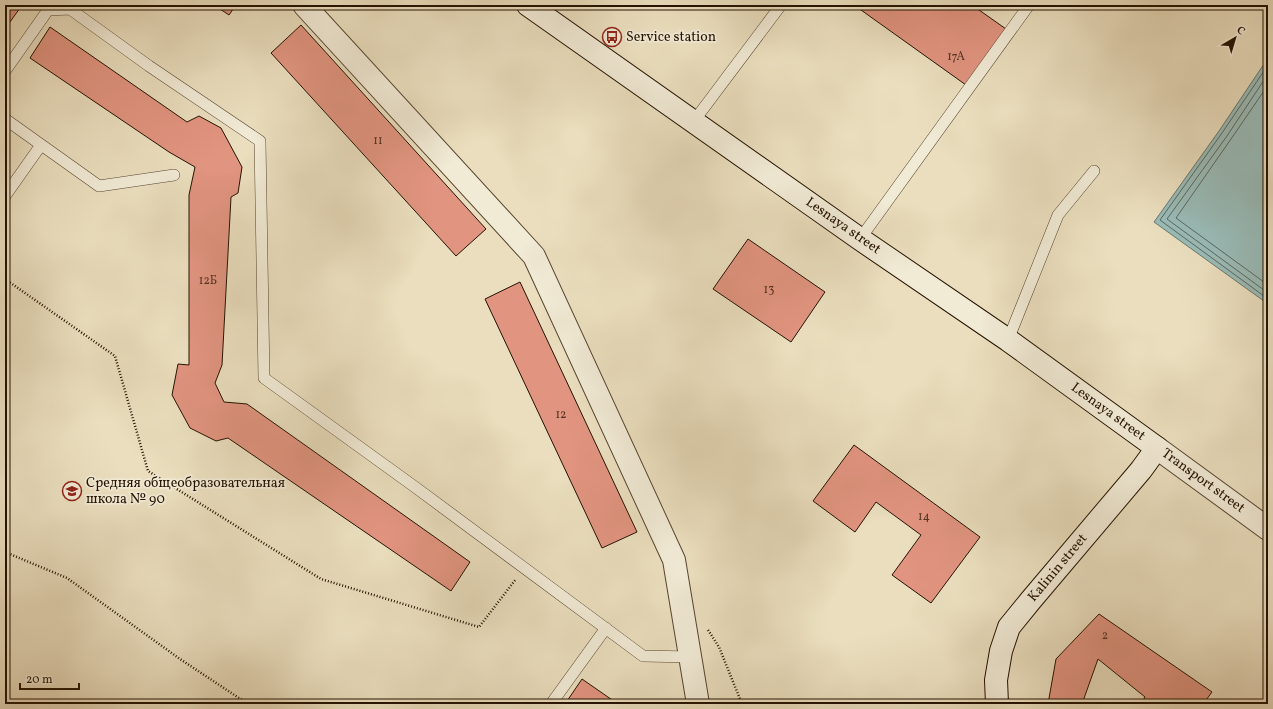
<svg xmlns="http://www.w3.org/2000/svg" width="1273" height="709" viewBox="0 0 1273 709" font-family="Vollkorn,serif">
<rect width="100%" height="100%" fill="#eadebe"/>
<filter id="stains"><feTurbulence type="fractalNoise" baseFrequency=".005" numOctaves="4"/><feColorMatrix values="0 0 0 0 .2 0 0 0 0 .09 0 0 0 0 .02 0 0 0 .5 -.17"/></filter>
<radialGradient id="worn" r=".72"><stop offset=".6" stop-color="#630" stop-opacity="0"/><stop offset="1" stop-color="#630" stop-opacity=".3"/></radialGradient>
<path fill="#99bbb7" stroke="#6a776e" d="M1268,58V304L1154,222L1219,131Z"/>
<g fill="none" stroke-linecap="round" stroke-linejoin="round">
<path stroke="#5e665c" stroke-width="1" d="M1268,65L1222,133L1160,220L1268,299
M1268,74L1227,136L1167,219L1268,293
M1268,85L1231,139L1176,218L1268,285"/>
</g>
<path fill="#e19480" stroke="#241200" d="M5,5H15L20,8L5,29Z
M214,5H236L229,15Z
M854,5H972L1006,29L966,85Z
M301,25L486,229L456,256L271,53Z
M50,27L187,122L199,116L221,128L242,167L238,193L231,197L222,365L215,383L224,402L247,404L470,562L451,591L228,438L216,441L190,428L172,395L178,364L189,365V195L195,167L169,152L30,58Z
M748,239L825,292L791,342L713,289Z
M520,282L637,532L602,548L485,299Z
M854,445L980,537L931,603L892,575L921,535L876,502L855,532L813,501Z
M1099,614L1212,692L1203,704H1141L1145,697L1098,659L1082,704H1048L1056,659Z
M582,679L618,704H565Z"/>
<g fill="none" stroke-linecap="round" stroke-linejoin="round">
<g stroke="#564530" stroke-width="12">
<path id="lane" d="M5,71L48,10L70,9L149,66L260,141L264,378L415,487L643,656L691,657
M5,119L99,186L174,175
M694,121L781,5
M5,196L41,145
M860,239L1029,5
M1008,340L1058,215L1094,171
M551,704L606,628"/>
</g>
<g stroke="#564530" stroke-width="24">
<path id="street" d="M304,5L534,256L674,560L698,704
M1157,448L1268,529"/>
</g>
<g stroke="#241200" stroke-width="24">
<path id="secondary" d="M528,5L860,239L1008,340L1157,448L1141,470L1031,600L1009,627L1001,651L996,680L997,704"/>
</g>
<path stroke="#241200" stroke-width="2.5" stroke-dasharray="1 2" stroke-linecap="butt" d="M5,279L115,356L148,471L321,579L479,627L516,579
M5,552L67,578L180,659L248,704
M708,630L719,647L742,704"/>
<use href="#lane" stroke="#f1ead5" stroke-width="11"/>
<use href="#street" stroke="#f1ead5" stroke-width="22"/>
<use href="#secondary" stroke="#f1ead5" stroke-width="22"/>
</g>
<defs>
<g id="bus-ring" transform="scale(1)"><circle r="9.5" fill="#f1ead5" stroke="#8f2418" stroke-width="1.5"/><path d="M-5-6H5V4H4V6H2V4H-2V6H-4V4H-5ZM-3.5-4V0h7V-4ZM-3.5 1.2v1.5H-2V1.2ZM2 1.2v1.5H3.5V1.2Z" fill="#8f2418"/></g>
<g id="school-ring" transform="scale(1)"><circle r="9.5" fill="#f1ead5" stroke="#8f2418" stroke-width="1.5"/><path d="M0-5L7-2L0 1L-7-2ZM-4 1L0 2.5L4 1V4Q0 6-4 4Z" fill="#8f2418"/></g>
</defs>
<g fill-rule="evenodd">
<use href="#bus-ring" x="612" y="37"/>
<use href="#school-ring" x="72" y="491"/>
</g>
<g text-anchor="middle" dominant-baseline="central" stroke-width="3.5" stroke-linejoin="round" paint-order="stroke">
<g font-size="12" fill="#533220">
<text x="956" y="57">17А</text>
<text x="378" y="141">11</text>
<text x="208" y="281">12Б</text>
<text x="769" y="290">13</text>
<text x="561" y="415">12</text>
<text x="924" y="517">14</text>
<text x="1105" y="636">2</text>
</g>
<g font-size="14" fill="#241200" stroke="#f1ead5" text-anchor="start">
<text x="626" y="37">Service station</text>
<text x="86" y="483">Средняя общеобразовательная<tspan x="86" dy="16">школа № 90</tspan></text>
</g>
<g font-size="14" fill="#241200" stroke="#f1ead5">
<text transform="translate(843 226) rotate(35)">Lesnaya street</text>
<text transform="translate(1108 412) rotate(36)">Lesnaya street</text>
<text transform="translate(1203 481) rotate(36)">Transport street</text>
<text transform="translate(1058 568) rotate(-50)">Kalinin street</text>
</g>
</g>
<rect width="1273" height="709" fill="none" stroke="#eadebe" stroke-width="20"/>
<rect x="6" y="6" width="1261" height="697" fill="none" stroke="#241200" stroke-width="2"/>
<rect x="10" y="10" width="1253" height="689" fill="none" stroke="#241200"/>
<g transform="translate(1235 38) rotate(38)" stroke="#f1ead5" stroke-width="3" paint-order="stroke">
<path d="M0-3L7 15L0 10L-7 15Z" fill="#241200"/>
<text y="-6" font-size="11" font-weight="bold" text-anchor="middle" fill="#241200">С</text>
</g>
<path d="M20 683v6h59v-6" fill="none" stroke="#241200" stroke-width="2"/>
<text x="26" y="683" font-size="12" fill="#241200" stroke="#f1ead5" stroke-width="3" paint-order="stroke">20 m</text>
<rect width="100%" height="100%" filter="url(#stains)"/>
<rect width="100%" height="100%" fill="url(#worn)"/>
</svg>
